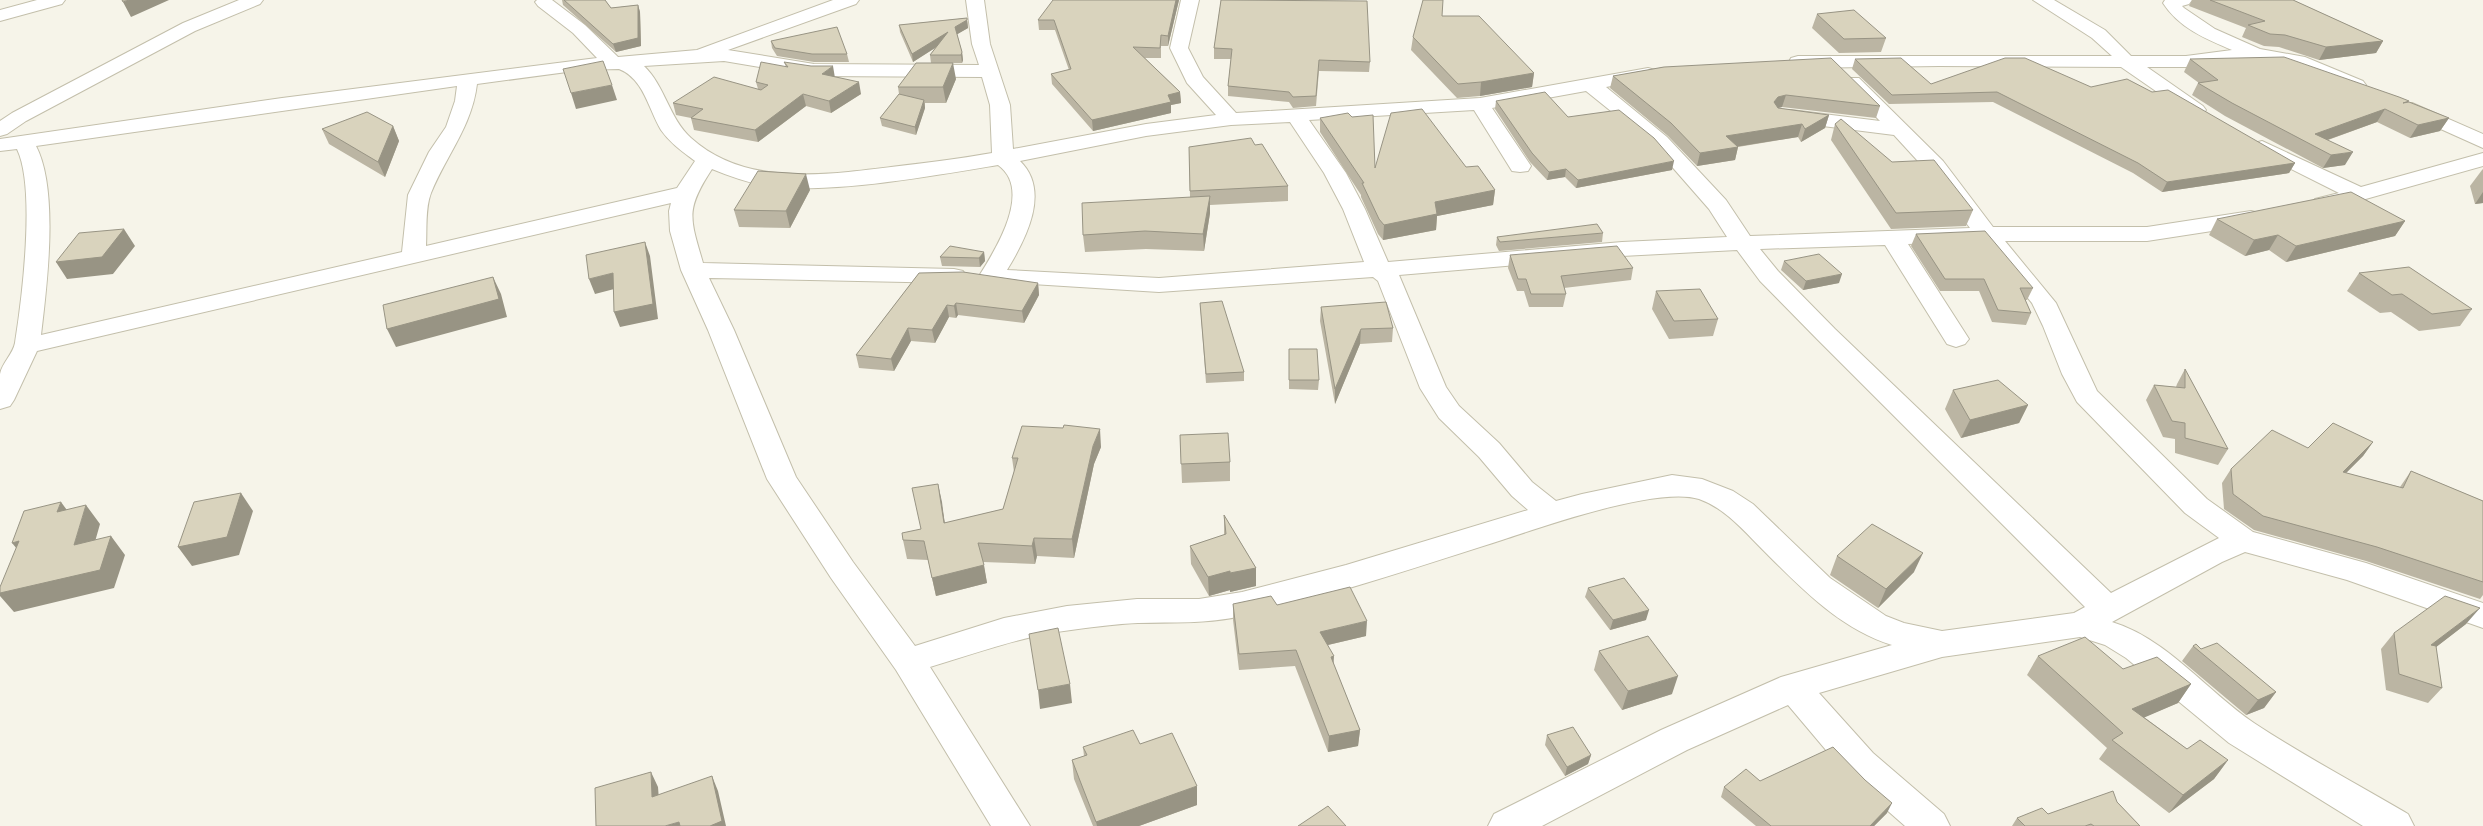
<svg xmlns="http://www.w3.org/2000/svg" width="2483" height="826" viewBox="0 0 2483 826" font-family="Raleway,sans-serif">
<rect width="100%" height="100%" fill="#f6f4e9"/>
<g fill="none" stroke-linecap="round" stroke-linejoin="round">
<g stroke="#c3bfab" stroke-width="2">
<path id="minor" d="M37,0H65L62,4L0,21V10Z
M239,0H263L260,4L195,31L26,121L7,134L0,136V121L12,113L183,23Z
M537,0H552L585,25L618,57L697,50L833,0H859L856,4L728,50L814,64L979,65L972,44L966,0H984L990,44L1010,105L1013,149L1146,124L1216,115L1187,83L1170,48L1181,0H1199L1188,48L1203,77L1236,113L1480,98L1648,68L1655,70L1658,74L1655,78L1606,87L1667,137L1726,200L1750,236L1970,228L1927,171L1894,135L1791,122L1784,120L1781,116L1784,112L1791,110L1880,121L1842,82L1845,78H1859L1943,161L1993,227H2147L2251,211L2259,213L2262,218L2259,223L2251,225L2147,241H2005L2056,303L2097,391L2207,499L2253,532L2366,563L2483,603V628L2347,580L2245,552L2222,562L2112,622C2166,638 2208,692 2254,723C2304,756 2357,784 2408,814L2414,826H2363L2229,743L2126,658L2105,645L2080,637L1942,657L1819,693L1873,753L1944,814L1950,826H1905L1847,775L1788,705L1687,750L1542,826H1488L1494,814L1661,730L1781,677L1892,645C1840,629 1801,588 1763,550C1744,531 1725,508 1699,499C1658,486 1545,526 1502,540C1416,567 1330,597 1242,616C1207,624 1173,622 1138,623C1116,624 1093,627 1071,630C1022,636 976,653 930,667L1030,826H991L896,670L831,578L767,479L708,330L681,270L670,231L669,211L671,203L37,351L14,400L10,406L0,409C0,398 0,385 0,374C2,363 13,354 15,343C22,299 36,188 17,149L0,151V139L282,98L597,58L573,33L538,6L535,2ZM724,61L814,76L982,77L990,105L992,153C958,159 925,163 891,167C825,175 745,187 691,138C669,118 665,86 644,66ZM619,69C644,79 648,108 661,130C670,143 683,152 695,161L677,188L426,246C427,230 425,208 431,193C447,154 472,126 477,84L582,70ZM457,86L455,101L446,127L429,152L408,195L402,252L41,335C47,285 59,190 36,146ZM1586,91L1653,145L1709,209L1727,237L1622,242L1388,262L1365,209L1346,173L1309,120L1474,110L1512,171L1520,172L1528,171L1531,166L1492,108ZM1290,122L1324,173L1343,209L1364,262L1159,278L1007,270C1026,239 1051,191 1020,161L1146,136L1231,125ZM998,165C1033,190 996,249 979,276L982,281L1159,292L1373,277L1378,281L1420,388L1439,418L1479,457L1512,496L1528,510L1346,565L1242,592L1199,599H1137L1067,606L1004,618L915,646L853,562L796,477L734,330L709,278L954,283L963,281L966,276L963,271L954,269L703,263C690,218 685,210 712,169C734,178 757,186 782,188C849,191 932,176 998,165ZM1981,241L2032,303L2043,326L2062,374L2077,402L2185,513L2219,538L2111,593L1835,329L1778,271L1760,249L1885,245L1947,344L1956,347L1965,344L1969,339L1908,244ZM1737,250L1760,281L1817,339L2085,607L2074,613L1942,631L1904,623L1886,616L1830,578L1753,504L1733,491L1702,479L1672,475L1582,494L1556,501L1532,482L1499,443L1459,406L1446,387L1399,275L1622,256Z
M2033,0H2054L2105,30L2131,56H2186L2232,50C2206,39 2179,28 2163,3L2165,0H2192L2189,4L2182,6L2184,8L2215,29L2260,49L2305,57L2363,81L2366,85L2363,89H2349L2302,69L2265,60H2239L2186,67H2147L2203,106L2206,110L2203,114L2196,116L2189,114L2121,67L1939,66L1798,68L1791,66L1789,62L1791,58L1798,56H2112L2092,38Z
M2412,103L2483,134V148L2405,113L2402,109L2405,105Z
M2262,141L2361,187L2483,153V166L2323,211L2315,209L2312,204L2315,199L2339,193L2255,151L2251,147L2255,143Z"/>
</g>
<use href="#minor" fill="#fff" fill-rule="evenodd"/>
</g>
<path fill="#bbb5a3" d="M562,0H605L611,8L638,5L640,12L641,46L616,52L563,5Z
M1179,0L1168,46H1161V58H1145L1180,92L1181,103L1171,105V113L1093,131L1052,84L1051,74L1069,70L1055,30H1039L1038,20Z
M1221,0L1370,62L1369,72L1319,71L1316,106L1293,108L1289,102L1228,96V86L1231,59H1214V48Z
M2192,0H2293L2383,41L2376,53L2319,60L2279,47L2264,46L2242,37L2246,28L2189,6Z
M1817,14L1886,38L1881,52L1839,53L1812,28Z
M1442,16L1534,73L1532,87L1480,96L1457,98L1411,50L1413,37Z
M967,18L968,28L957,34L962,52L963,60L962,63H931L930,55L935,48L913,62L900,32L899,25Z
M771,41L847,54L849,62H814L777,56L772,48Z
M1855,59L1931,84L2091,87L2295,163L2289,173L2162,192L2133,173L1993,102L1889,104L1852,69Z
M2190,59L2449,118L2440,131L2410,138L2377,122L2328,140L2345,165L2323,168L2225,116L2192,95L2198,83H2199L2184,72Z
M784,62L835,77L861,94L831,113L806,106L758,142L694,130L691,118L676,115L673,103L758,89L756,82L786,67Z
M1664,67L1880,106L1876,118L1782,107L1778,108L1829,115L1825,128L1801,142L1798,137L1738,147L1735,160L1697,166L1668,136L1610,88L1613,76Z
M956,79L946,103H925V108L916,135L882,126L880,118L899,94L898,87Z
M1496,101L1568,117L1672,170L1576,188L1565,177L1547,180L1530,162L1495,109Z
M1320,118L1375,168L1466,167L1495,190L1493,205L1437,216L1436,230L1383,240L1378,234L1361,197V195L1320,132Z
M1835,124L1892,162L1973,210L1966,226L1891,229L1831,140Z
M393,126L399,141L385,177L329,144L322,129Z
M1255,145L1288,186V201L1210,205V213L1204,251L1146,249L1085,252L1083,235L1190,197L1189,147Z
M2483,169V203L2475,204L2470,186L2482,170Z
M810,190L790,228L739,227L734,210Z
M2217,219L2405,221L2395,236L2286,262L2269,250L2245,256L2209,235Z
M1603,233L1602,242L1499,251L1496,245L1497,237Z
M1916,234L2033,288L2027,300H2025L2031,313L2026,325L1992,322L1979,291H1940L1911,246Z
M984,252L985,261L980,267L942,266L940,257Z
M1510,255L1633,268L1631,280L1564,288L1566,294L1563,307H1529L1524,291H1517L1508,268Z
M1784,261L1839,283L1803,290L1781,270Z
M919,273L1038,283L1039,295L1024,323L958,315L956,318L949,317L935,343L911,341L894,371L859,368L856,355Z
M2359,273L2472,309L2460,326L2419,331L2391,312L2380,313L2347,291Z
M1656,291L1718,319L1713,336L1669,339L1652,309Z
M1200,303L1244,372V381L1206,383Z
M1321,307L1393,328L1392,342L1360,344L1335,404L1320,321Z
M1289,349L1319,380L1318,390L1289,389Z
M2185,369L2228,449L2218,465L2175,453V439L2163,437L2146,400L2154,385L2176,387L2177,384Z
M1953,390L2028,405L2019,423L1961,438L1945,409Z
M1180,435L1230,462V481L1182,483Z
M2373,442L2363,456L2346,473L2400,487L2411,471L2483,501V595L2480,599L2366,561L2254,530L2224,509L2222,483L2231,469L2308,448Z
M1101,447L1094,464L1074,558L1037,556L1035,564L983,562L987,583L936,596L928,560L907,559L903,540L921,529L938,484L945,523L1003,509L1014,472L1012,458Z
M1224,515L1256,568V586L1230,592V590L1209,596L1191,564L1190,546L1224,535Z
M1837,556L1914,572L1878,608L1830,575Z
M1588,588L1646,620L1610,630L1585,597Z
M1233,604L1277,605L1366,636L1328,645L1334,665L1360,730L1358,746L1328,752L1295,666L1239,670L1233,620Z
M2466,624L2436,647L2442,688L2428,703L2386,690L2381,649L2394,633Z
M2193,646L2201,649L2276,692L2264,708L2246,715L2182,661Z
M1599,651L1672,694L1622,710L1594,670Z
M2038,656L2123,669L2191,684L2178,703L2144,717L2187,749L2228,760L2214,779L2169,813L2099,759L2107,748L2027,675Z
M1547,735L1591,755L1588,764L1565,776L1545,745Z
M1140,744L1197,805L1139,826H1093L1074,779L1072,760L1084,756L1083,747Z
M1760,781L1887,813L1874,826H1756L1721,797L1724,787Z
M2117,802L2140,826H2012L2017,818L2048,814Z"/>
<path fill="#989484" d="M129,0H169L131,17L123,2Z
M1176,0H1179L1168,46V36Z
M638,5L640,12L641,46L616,52L613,44Z
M967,20L968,28L956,35L955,27Z
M948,32L949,39L913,62L912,54Z
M2383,41L2376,53L2319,60L2326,47Z
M962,52L963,60L962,63L961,55Z
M953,63L956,79L946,103L943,87Z
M833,66L835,78L822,74Z
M1534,73L1532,87L1480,96L1481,82Z
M859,82L861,94L831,113L829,101Z
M612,85L617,100L576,109L571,93Z
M1180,92L1181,103L1171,105V113L1093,131L1092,120L1168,95Z
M803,94L806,106L758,142L755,130Z
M1786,95L1782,107L1774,109V102L1778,97Z
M924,100L925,108L916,135L915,127Z
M2385,109L2377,122L2313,145L2315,134Z
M1829,115L1825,128L1801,142L1805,129Z
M2449,118L2440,131L2410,138L2418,125Z
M1802,124L1798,137L1722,149L1726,136Z
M393,126L399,141L385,177L378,162Z
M1738,147L1735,160L1697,166L1700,153Z
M2353,152L2345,165L2323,168L2331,155Z
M1674,161L1672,170L1576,188L1578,180Z
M2295,163L2289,173L2162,192L2167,182Z
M1566,169L1565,177L1547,180L1549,172Z
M806,174L810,190L790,228L786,211Z
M1495,190L1493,205L1437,216L1436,230L1383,240L1384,225L1435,202Z
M2483,192V203L2475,204Z
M1210,196V213L1204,251L1203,234Z
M2405,221L2395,236L2286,262L2296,246Z
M124,229L135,246L113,274L67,279L56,262Z
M2278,235L2269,250L2245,256L2254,240Z
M645,242L650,256L658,319L620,327L614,312Z
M984,252L985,261L980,267L979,258Z
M613,273L618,288L595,294L589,279Z
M1842,274L1839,283L1803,290L1806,281Z
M493,277L501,294L507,317L396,347L387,329Z
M1038,283L1039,295L1024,323L1022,311Z
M956,303L958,315L956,318L954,306Z
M947,305L949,317L935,343L932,330Z
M908,328L911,341L894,371L891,359Z
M1361,329L1360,344L1335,404V389Z
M2028,405L2019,423L1961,438L1970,420Z
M1100,429L1101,447L1094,464L1074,558L1072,539L1093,446Z
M2373,442L2363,456L2333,486L2343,472Z
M938,484L942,502L947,542L944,523Z
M241,493L253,511L239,555L192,566L178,547Z
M61,502L75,521L57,512Z
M86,505L100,524L89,563L74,545Z
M111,536L125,555L114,588L14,612L0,596V593Z
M1034,538L1037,556L1035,564L1032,546Z
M19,541L28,562L12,543Z
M1923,553L1914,572L1878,608L1886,589Z
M984,565L987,583L936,596L932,578Z
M1256,568V586L1230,592V573Z
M1230,571V590L1209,596L1208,577Z
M2480,608L2466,624L2418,661L2431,645Z
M1649,610L1646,620L1610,630L1613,620Z
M1367,621L1366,636L1319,647L1320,632Z
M1334,656L1333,672L1331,657Z
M1678,676L1672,694L1622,710L1628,691Z
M1070,684L1072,703L1040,709L1038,690Z
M2191,684L2178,703L2120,728L2132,709Z
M2276,692L2264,708L2246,715L2258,700Z
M1360,730L1358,746L1328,752L1329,736Z
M1591,755L1588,764L1565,776L1567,767Z
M2228,760L2214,779L2169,813L2183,795Z
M651,772L658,787L660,813L652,797Z
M712,776L718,791L726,826H710Z
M1197,786V805L1139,826H1097L1096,822Z
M1892,803L1887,813L1874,826H1870Z
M679,822L681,826H665Z"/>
<path fill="#d9d3bd" stroke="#989484" d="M122,0H129L123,2Z
M564,0H605L611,8L638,5V38L613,44Z
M1053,0H1176L1168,36L1161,35L1160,48L1133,47L1180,92L1168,95L1171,102L1092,120L1051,74L1071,69L1054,20H1038Z
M1221,0L1367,1L1370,62L1319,60L1316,96L1293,97L1289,92L1228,86L1232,49L1214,48Z
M1423,0H1443L1442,16H1479L1534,73L1481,82L1458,84L1413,37Z
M2210,0H2293L2383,41L2326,47L2285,35L2270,34L2248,25L2265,21Z
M1854,10L1886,38L1844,39L1817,14Z
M967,18V20L955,27L962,52L961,55H930L948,32L912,54L899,25Z
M837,27L847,54H812L775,48L771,41Z
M2284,57L2399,97L2409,101L2403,103L2409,102L2449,118L2418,125L2385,109L2315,134L2353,152L2331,155L2232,103L2198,83L2218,80L2190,59Z
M1831,58L1880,106L1786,95L1778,97L1774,102L1778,108L1829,115L1805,129L1802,124L1726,136L1738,147L1700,153L1671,123L1613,76L1664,67Z
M1901,58L1931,84L2005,58H2025L2091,87L2127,79L2152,92L2168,90L2295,163L2167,182L2138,163L1997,92L1892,95L1855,59Z
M603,61L612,85L571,93L563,69Z
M761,62L788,67L784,62L811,66H833L822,74L859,82L829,101L803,94L755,130L691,118L703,109L673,103L714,77L761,90L768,85L756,82Z
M916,63H953L943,87H898Z
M1545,92L1568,117L1619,110L1654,138L1674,161L1578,180L1566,169L1549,172L1532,153L1496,101Z
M899,94L924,100L915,127L880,118Z
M1422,109L1466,167L1478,166L1495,190L1435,202L1437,214L1384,225L1379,219L1362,183H1364L1320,118L1348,113L1352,117L1373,115L1375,168L1391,113Z
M367,112L393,126L378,162L322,129Z
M1841,119L1892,162L1934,160L1973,210L1896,213L1835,124Z
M1251,138L1255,145L1262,144L1288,186L1190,191L1189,147Z
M758,171L806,174L786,211L734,210Z
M2351,192L2405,221L2296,246L2278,235L2254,240L2217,219Z
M1210,196L1203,234L1145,231L1083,235L1082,203Z
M1597,224L1603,233L1500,242L1497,237Z
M124,229L102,257L56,262L79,233Z
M1985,231L2033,288H2020L2031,313L1998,310L1984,279H1945L1916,234Z
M645,242L653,304L614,312L613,273L589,279L586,255Z
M950,246L984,252L979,258L940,257Z
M1617,246L1633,268L1561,276L1566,294H1531L1526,279H1518L1510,255Z
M1819,254L1842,274L1806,281L1784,261Z
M2409,267L2472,309L2432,314L2402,294L2392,295L2359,273Z
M963,272L1038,283L1022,311L956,303L954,306L947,305L932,330L908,328L891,359L856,355L919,273Z
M493,277L499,299L387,329L383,305Z
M1700,289L1718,319L1674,321L1656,291Z
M1222,301L1244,372L1206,374L1200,303Z
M1386,302L1393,328L1361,329L1335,389L1321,307Z
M1289,349H1317L1319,380H1289Z
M2185,369L2228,449L2185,438V423L2172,421L2154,385L2185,388Z
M1998,380L2028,405L1970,420L1953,390Z
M2333,423L2373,442L2343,472L2403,488L2411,471L2483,501V582L2377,547L2263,516L2233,494L2231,469L2272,430L2308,448Z
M1064,425L1100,429L1093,446L1072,539L1034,538L1032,546L978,543L984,565L932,578L924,541L903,540L902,533L921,529L912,488L938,484L944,523L1003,509L1018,458H1012L1022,426L1063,428Z
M1228,433L1230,462L1181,464L1180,435Z
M241,493L227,537L178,547L194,502Z
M61,502L57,512L86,505L74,545L111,536L100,570L0,593V587L19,541L12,543L24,511Z
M1224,515L1256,568L1230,573V571L1208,577L1190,546L1226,534Z
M1872,524L1923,553L1886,589L1837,556Z
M1624,578L1649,610L1613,620L1588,588Z
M1350,587L1367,621L1320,632L1334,656L1331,657L1360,730L1329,736L1296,650L1239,654L1233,604L1271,596L1277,605Z
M2445,596L2480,608L2431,645L2436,646L2442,688L2399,674L2394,633Z
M1058,628L1070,684L1038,690L1029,634Z
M1648,636L1678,676L1628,691L1599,651Z
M2085,637L2123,669L2157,657L2191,684L2132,709L2187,749L2200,740L2228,760L2183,795L2112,740L2123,733L2038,656Z
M2217,643L2276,692L2258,700L2193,646L2196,644L2201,649Z
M1573,727L1591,755L1567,767L1547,735Z
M1133,730L1140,744L1172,733L1197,786L1096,822L1072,760L1087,755L1083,747Z
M1833,747L1865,780L1892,803L1870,826H1771L1724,787L1746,769L1760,781Z
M651,772L652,797L712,776L722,821L710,826H680L679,822L665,826H596L595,788Z
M2113,791L2117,802L2140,826H2094L2091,824L2085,826H2025L2017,818L2042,808L2048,814Z
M1328,806L1346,826H1298Z"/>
</svg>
